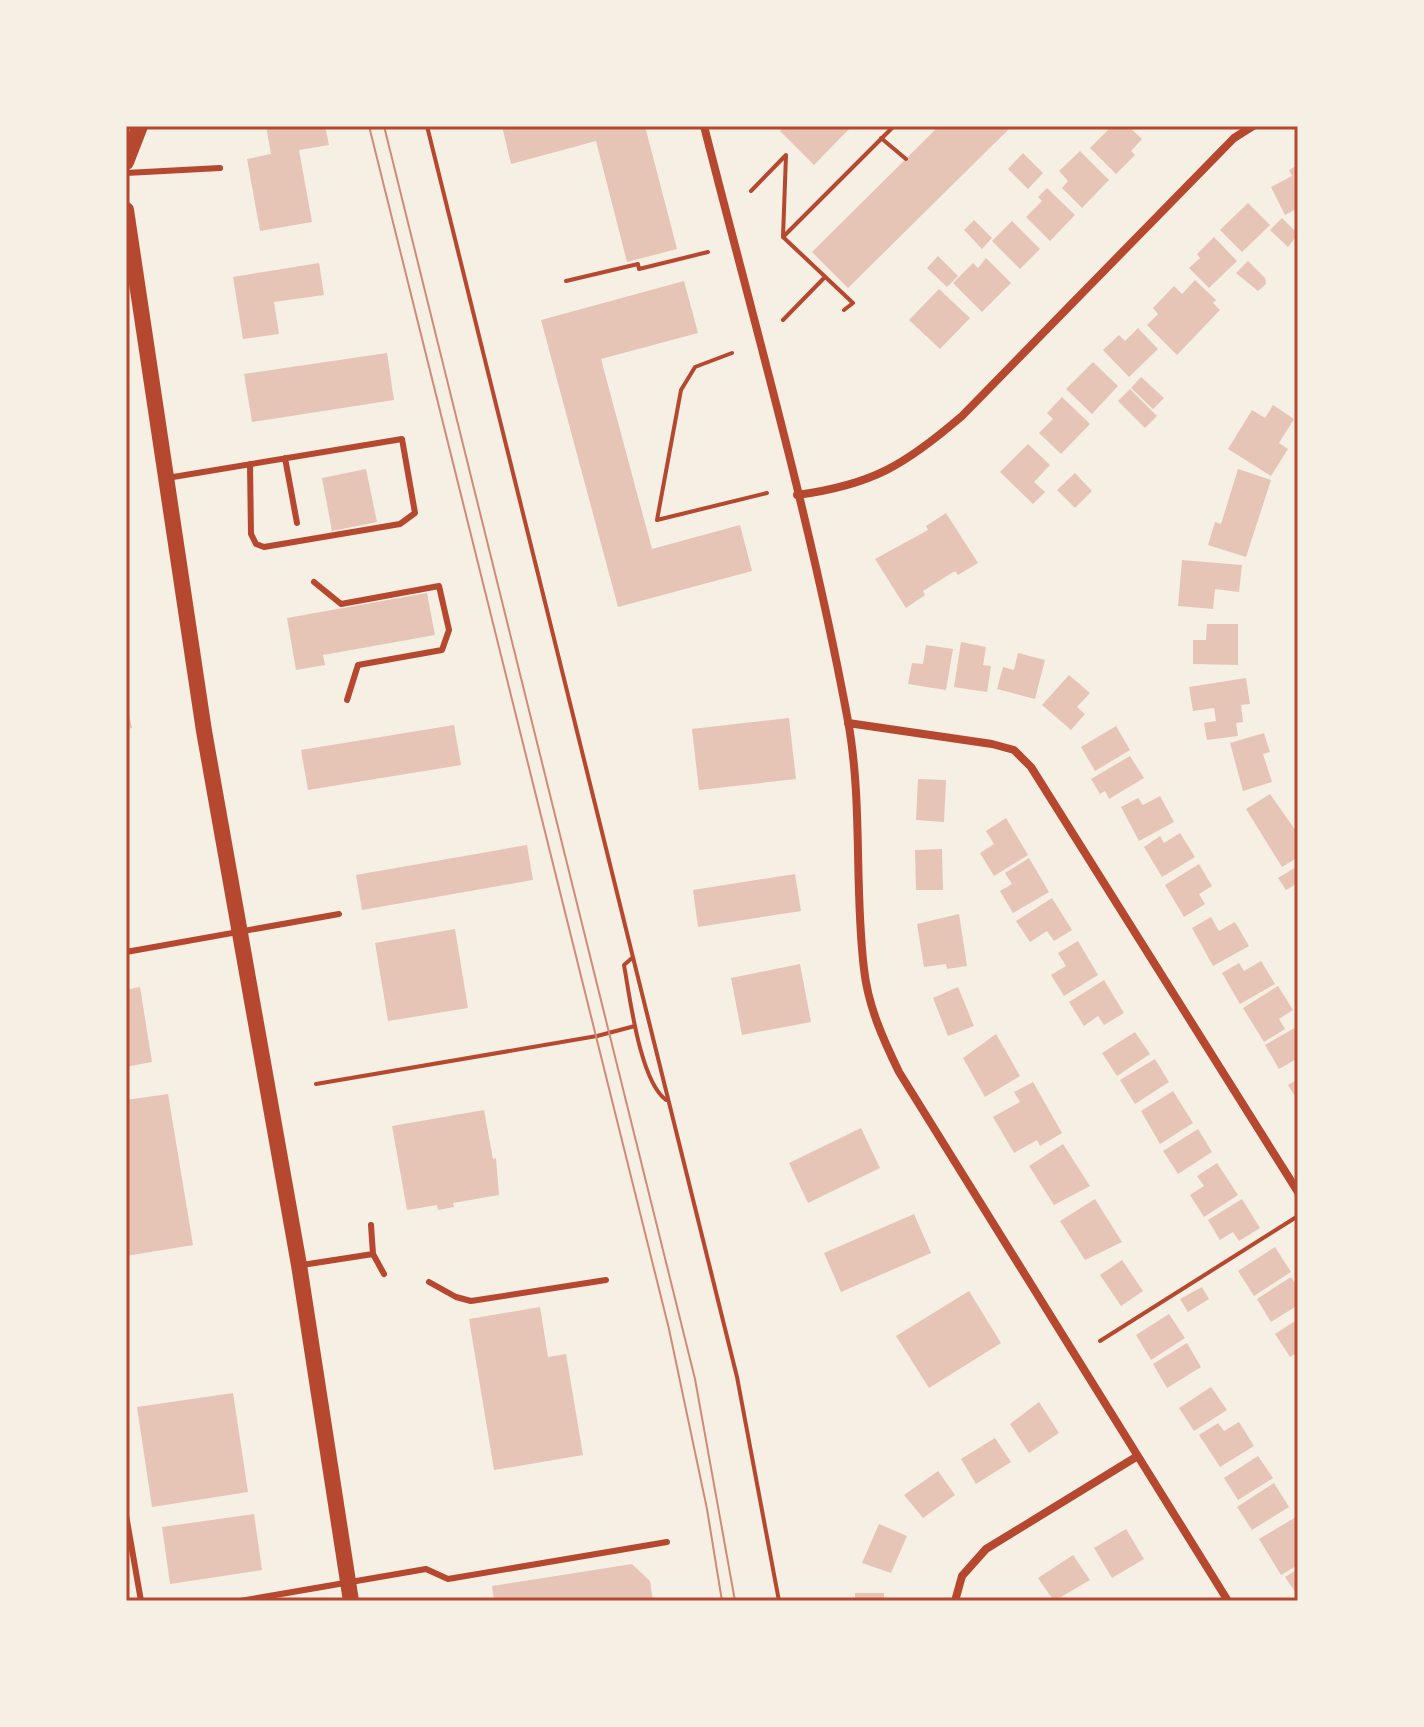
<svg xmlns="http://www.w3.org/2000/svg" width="1424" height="1727" viewBox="0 0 1424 1727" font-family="'Source Serif 4',serif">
<rect width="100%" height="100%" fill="#f6efe4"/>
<path fill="#e6c5b7" d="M266,126H325L329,145L299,150L312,222L260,231L247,159L271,154Z
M502,126H645L677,249L627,262L596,141L511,164Z
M785,126H852L814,165L780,131Z
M939,126H1012L848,288L812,252Z
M1112,126H1128L1142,139L1131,151L1135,155L1116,174L1090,148Z
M1080,151L1109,180L1082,208L1062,188L1068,181L1059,171Z
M1023,153L1043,173L1028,189L1008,169Z
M1298,165V208L1285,215L1271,187L1292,176L1289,170Z
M1047,188L1075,215L1050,241L1026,217L1042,201L1038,197Z
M1248,203L1270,225L1242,252L1220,230Z
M1282,218L1298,234L1288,247L1270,230Z
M974,220L992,238L982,249L964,230Z
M1012,221L1040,249L1020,269L992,241Z
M1214,237L1237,261L1209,288L1189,268L1200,258L1197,254Z
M938,256L958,276L947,287L927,268Z
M986,258L1011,283L982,312L953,283L973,263L978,268Z
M1248,261L1265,278L1266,284L1258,291L1236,273Z
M319,263L324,295L274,302L279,334L243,339L233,277Z
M1195,280L1216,300L1213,303L1220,310L1177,355L1147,325L1158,314L1153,308L1174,286L1182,294Z
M684,281L698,333L601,359L652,549L740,525L752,571L618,607L541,320Z
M939,289L970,318L940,349L909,320Z
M1138,328L1158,349L1129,377L1103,350L1119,335L1125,341Z
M387,353L394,400L252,422L244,374Z
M1093,362L1118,386L1092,414L1066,389Z
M1141,377L1164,398L1153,409L1131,388Z
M1130,389L1157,416L1145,428L1118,401Z
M1062,397L1090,424L1061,454L1039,433L1053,419L1047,413Z
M1273,405L1294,419L1279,443L1288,449L1271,476L1228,449L1252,410L1265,418Z
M1028,444L1050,465L1034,482L1045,492L1033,504L1000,472Z
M366,469L377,522L332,531L322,478Z
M1238,469L1271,480L1246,557L1208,545L1215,522L1221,524Z
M1075,473L1092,491L1075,508L1057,490Z
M946,513L978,563L958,575L955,571L923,591L925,595L906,608L875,559L928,530L926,526Z
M1182,560L1242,565L1239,592L1215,589L1213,609L1178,606Z
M427,593L435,635L323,655L325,665L296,670L287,618Z
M1207,624H1238V665L1193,664V640H1206Z
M961,642L986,647L983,665L991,666L987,692L954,687Z
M926,645L953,649L946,690L908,684L912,663L923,664Z
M1018,653L1045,660L1035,699L997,689L1003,667L1014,670Z
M1069,675L1090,693L1077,707L1085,714L1071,730L1042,705Z
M1246,678L1250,704L1241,705L1243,722L1236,723L1238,736L1207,740L1204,723L1216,721L1214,708L1193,711L1189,687Z
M126,700L132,728L126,729Z
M789,718L796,779L699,790L692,729Z
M454,725L461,765L308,790L301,750Z
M1116,726L1130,750L1095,771L1081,747Z
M1264,733L1270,752L1263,754L1272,782L1243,791L1230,743Z
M1130,756L1144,778L1109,799L1105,791L1100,794L1091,779Z
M918,779L946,780L944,822L916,820Z
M1270,794L1298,834V857L1282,867L1246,809Z
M1160,796L1174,822L1139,841L1121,807L1138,798L1143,805Z
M1006,818L1028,855L994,876L980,853L994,844L986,831Z
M1180,833L1195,857L1162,877L1144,847L1160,836L1164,843Z
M527,845L533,880L362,910L356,875Z
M942,849L943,890H916L915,850Z
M1029,858L1049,892L1013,913L1000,891L1012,884L1005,873Z
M1199,864L1212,886L1199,894L1205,904L1184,917L1165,885Z
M1298,866V883L1286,890L1278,878Z
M795,874L801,911L698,927L693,890Z
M1052,898L1072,930L1054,941L1047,931L1030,942L1016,921Z
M959,914L967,966L947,969L946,964L924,967L917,924Z
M1211,917L1219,931L1235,922L1249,946L1213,966L1192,928Z
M455,929L468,1008L388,1021L375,943Z
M1078,941L1098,975L1064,996L1051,975L1066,966L1058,953Z
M1261,961L1275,984L1240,1004L1222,973L1239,963L1244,971Z
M800,964L811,1022L742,1035L731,978Z
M1104,980L1124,1013L1104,1025L1098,1016L1084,1026L1069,1002Z
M1278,986L1293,1010L1279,1019L1285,1029L1264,1042L1243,1008Z
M140,987L152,1062L126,1067V990Z
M958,987L974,1026L948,1036L933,998Z
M1298,1026V1058L1279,1069L1265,1045Z
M1135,1032L1150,1054L1117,1076L1102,1053Z
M996,1034L1020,1076L985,1097L963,1058Z
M1155,1059L1169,1082L1135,1104L1120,1080Z
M1298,1079V1101L1288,1085Z
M1033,1082L1062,1133L1040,1146L1037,1140L1014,1153L993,1117L1020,1102L1014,1092Z
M1173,1091L1193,1123L1160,1144L1141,1111Z
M168,1094L193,1245L126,1256V1100Z
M484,1110L493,1159L496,1158L499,1195L453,1203L454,1207L438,1210L437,1205L407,1210L392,1126Z
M861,1128L880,1168L808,1203L789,1163Z
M1198,1129L1212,1152L1178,1174L1163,1151Z
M1063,1144L1090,1186L1054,1205L1029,1166Z
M1217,1163L1238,1195L1204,1217L1190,1195L1204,1186L1197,1176Z
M1095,1199L1122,1242L1085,1260L1060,1221Z
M1242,1199L1260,1228L1239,1241L1233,1232L1220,1240L1208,1220Z
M914,1214L931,1253L841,1292L824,1253Z
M1275,1247L1291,1272L1254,1296L1238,1271Z
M1122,1260L1143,1291L1121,1306L1100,1275Z
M1291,1277L1298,1288V1305L1271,1322L1257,1299Z
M1202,1287L1209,1299L1188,1312L1180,1299Z
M969,1291L1001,1343L929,1388L896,1336Z
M540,1307L548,1357L566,1354L583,1455L494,1470L469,1319Z
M1169,1314L1185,1338L1151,1360L1136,1335Z
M1298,1319V1352L1290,1357L1275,1334Z
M1187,1343L1201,1367L1167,1388L1153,1364Z
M1211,1387L1227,1410L1194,1431L1179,1408Z
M233,1393L248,1492L152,1507L137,1407Z
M1039,1402L1059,1433L1029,1453L1010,1424Z
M1239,1422L1254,1446L1220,1467L1199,1435L1218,1423L1224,1431Z
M995,1438L1011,1462L976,1484L961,1459Z
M1258,1456L1273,1478L1238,1500L1224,1478Z
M938,1471L955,1495L923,1518L904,1495Z
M1274,1483L1289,1507L1252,1530L1237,1507Z
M254,1514L262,1570L170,1584L162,1527Z
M1296,1517L1298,1565L1281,1575L1259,1539Z
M879,1524L907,1536L891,1573L862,1563Z
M1126,1529L1144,1559L1112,1578L1094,1548Z
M1073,1555L1090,1580L1054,1601L1038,1578Z
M632,1564L650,1581L653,1601H494L492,1586Z
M1298,1569V1596L1285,1577Z
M855,1593H884V1601H855Z"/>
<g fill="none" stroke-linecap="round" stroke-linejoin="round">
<path stroke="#b5482f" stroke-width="4" d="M427,126L737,1377L779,1601
M881,138L906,159
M751,191L786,155L783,237L894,126
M783,237L853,303L844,310
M566,281L638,264L639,269L708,252
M783,320L825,277
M732,353L695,367L681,390L657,520L767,493
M632,958L624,965C630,998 640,1081 666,1100
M316,1084L597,1036L635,1026
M1100,1341L1298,1216"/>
<path stroke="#b5482f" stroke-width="6" d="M126,173L220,168
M285,458L297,523
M167,478L402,439L415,513L400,524L264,547L256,544L251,534L250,464
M314,582L341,604L439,586L449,630L442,650L358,665L347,700
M126,952L339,914
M371,1225L373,1254L384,1274
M302,1265L373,1254
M429,1282L456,1297L471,1301L606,1280
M126,1515L141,1601
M240,1601L426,1569L448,1579L667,1542"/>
<path stroke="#b5482f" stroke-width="8" d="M704,126C754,323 811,521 848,721C863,803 854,887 864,969C868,1006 883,1039 899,1072L1228,1601
M797,495C872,485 905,465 962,416L1234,138L1253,126
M848,723L992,744L1014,750L1031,767L1298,1192
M955,1601L962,1576L986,1549L1136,1457"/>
<path stroke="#b5482f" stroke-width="16" d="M126,162L140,126
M126,210L204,731L299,1265L351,1601"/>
<path stroke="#cf8b77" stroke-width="2" d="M369,126L669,1329L707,1509L722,1601
M384,126L695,1379L735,1601"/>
</g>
<rect width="1424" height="1727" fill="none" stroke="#f6efe4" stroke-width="256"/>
<rect x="128" y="128" width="1168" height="1471" fill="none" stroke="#b5482f" stroke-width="3"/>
</svg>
